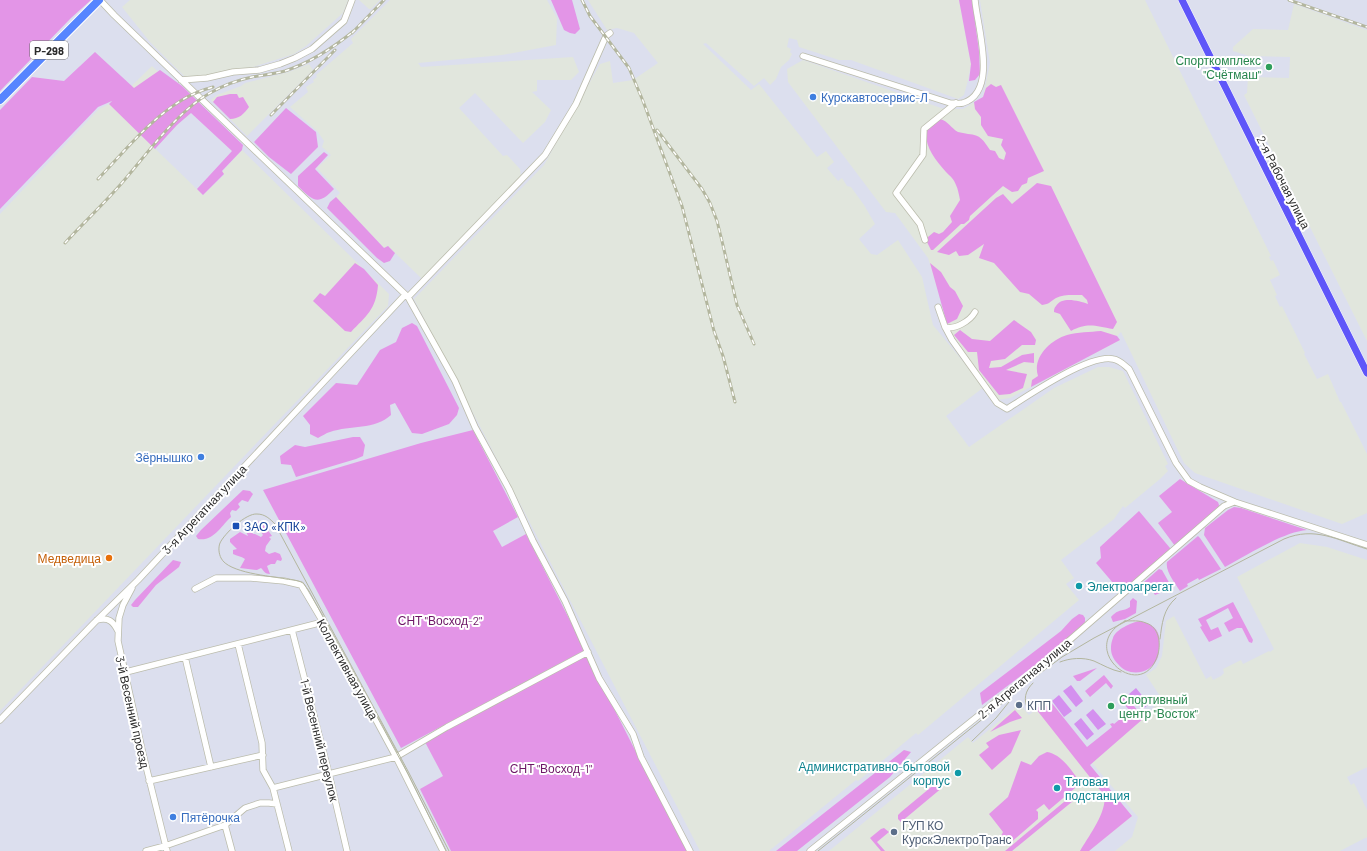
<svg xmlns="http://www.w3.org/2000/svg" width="1367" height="851" viewBox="0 0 1367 851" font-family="Barlow,sans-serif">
<rect width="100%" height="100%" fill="#dcdfee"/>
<path fill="#e1e6dd" d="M130,0H348L343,13L306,46L294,54L253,67L209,76L186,78L150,42L122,7Z
M359,0H380L371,9H369Z
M390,0H547L557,18L556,45L502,55L418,63L421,67L573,57L579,72L571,80H537V91L532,92L551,110L545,122L523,143L475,93L459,108L503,156L507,155L520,169L521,177L423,277L421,278L388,246L384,248L336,197L340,193L317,168L331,155L322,147L324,141L318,132L290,107L308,92L306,87L314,82L313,80L317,77L316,75L353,43L351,39Z
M588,0H959L971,64L968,80L964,95L958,99L851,60H839L799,47L797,40L789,38L787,47L791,49L790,52L792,54L789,60L781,67L776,79L770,85L764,78L754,86L706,43L703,44L751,90L759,84L817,157L826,151L834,162L827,168L838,181L842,178L847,186L851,187L864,205L875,224L859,239L871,254L877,255L898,240L922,277L933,325L984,387L946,416L969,447L1054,388L1098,367H1109L1123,371L1168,464L1165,466L1168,471L1160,479L1125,508L1123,506L1114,519L1061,560L1074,578L1066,584L1079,600L918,735L916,733L858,781L856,780L769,851H700L414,299L544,165L600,64L610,61L613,83L633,80L658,63L634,33L617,28L607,30Z
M980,0H1145L1271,256L1269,257L1271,261L1273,260L1280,275L1270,280L1277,295L1275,296L1280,307L1282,306L1305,353L1304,354L1317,379L1328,374L1340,402H1341L1367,454V513L1342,524L1195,473L1184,463L1121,332L1117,336L1120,340L1010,398L997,400L953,340L928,258L895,213L886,212L788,82L787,69L803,60L944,109H963L983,97L990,63Z
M1294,4L1367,30V341L1244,95L1247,93L1248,77L1289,78L1290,57L1249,56L1233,51V47L1253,29L1288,30Z
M309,64L313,70L247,136L211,100L217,95L241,86L245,83L289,72Z
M152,66L184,96L141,135L203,195L224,175L222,172L242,150L389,294L388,306L0,711V214L99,109L109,104H113Z
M1300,543L1327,547L1367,560V767L1347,777L1351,785L1354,783L1367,810V837L1340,851H1115L1132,837L1138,817L1092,763L1148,714L1155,706L1164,702L1146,675L1156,668L1162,656L1166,621L1174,616L1206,679L1211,676L1213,680L1221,676L1224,673L1223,669L1241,660L1243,664L1269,651L1270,652L1274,649L1237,577Z
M1019,703L1029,715L1040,706L1132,816L1089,851H829L968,737L973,743L1015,708L1014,707Z"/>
<path fill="#e395e7" d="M0,0H91L71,18L0,91Z
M551,0H572L580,29L575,34L570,33L564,30Z
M959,0H972L979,51L980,74L975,80L969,81L971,64Z
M95,52L134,88L160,70L182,86L243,145L242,150L222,171L224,174L203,195L197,189L232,151L191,113L177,125L155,149L109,104L112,101L98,107L0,209V110L32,77L64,81Z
M991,84L996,87L1001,85L1044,171L1028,178L1027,183L1022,185L1018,191L1012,192L1003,186L970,216L969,220L964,224H961L933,250H931L927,242L928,237L934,232L939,234L943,232L952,222L950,216L960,200C959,195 958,189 956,185C954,179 950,176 946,172C935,159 925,148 926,130L940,119C948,121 951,128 958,132C961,133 965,133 968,134C981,135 983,140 990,150L995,151L999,158L1004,160L1006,153L1001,145L1003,139L988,136L981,125V117L975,109L974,102L983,97L986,88Z
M230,94H237L239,98L243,97L249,107C244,114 239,119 230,119L213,102L217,97Z
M286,108L316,132L318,147L291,174L269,157L254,142Z
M324,152L328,155L315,169L334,189C318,206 313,201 298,186V176Z
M1037,183L1051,186L1117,322L1113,329C1096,326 1087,322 1071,331L1060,314L1054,312C1054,310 1054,308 1056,306C1062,296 1079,301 1088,304L1087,300L1082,295C1074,295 1063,294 1056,298C1049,302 1050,304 1042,305L1029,294L1020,292L994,263L979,258L984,244L968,255L959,256L956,251L949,255L937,252L996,198L1003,194L1012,204Z
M336,197L384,248L388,246L395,253L390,261L384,263L377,258L327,208L330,202Z
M355,263L364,269L378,285C376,310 366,316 351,332L345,331L313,301L320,293L325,296Z
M930,263L941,272L950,287L955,291L963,306L957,319L947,324Z
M1014,320L1031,332L1036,340L1035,345H1022L1005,359L991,361L989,368L1001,367L1022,355L1034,353V363L1024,362L1006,370L1027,374L1023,388L1010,394L999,395L979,370L977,352H968L954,335L960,330L972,339L990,341Z
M412,323L417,326L459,408L457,415L449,424L422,434L412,433L395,403L390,405L391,415C375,430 350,425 330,432C326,433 322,436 318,438L310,434V425L303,416L336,383L357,385L380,350L396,342L402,328Z
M1101,331L1117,336L1120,340L1031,387L1032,380L1038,376C1032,358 1050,340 1067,335C1078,332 1090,332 1101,331Z
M473,430L518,517L493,531L502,547L526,534L585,650L401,748L263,490L421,443Z
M353,437H360L365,445L363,456L356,459L296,477L291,465L281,464L280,456L295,445L305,447Z
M1180,479L1218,502L1219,505L1218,509L1175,546L1158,523L1172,512L1159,496Z
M243,490L250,491L253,494L248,502L242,500L238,504L240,507L236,511L232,510L230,513L231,517C222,525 213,542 198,539L196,536L201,530Z
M1234,507L1241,508L1307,530C1283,532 1247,555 1225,567L1204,535L1205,528L1228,510Z
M1139,511L1170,548V551L1124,591L1119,590L1096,563L1101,558L1100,547Z
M257,521C263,523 268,530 272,536L269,537L271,539L266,546L265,551L269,554L275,552L280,554L282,559L281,561L277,560L275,564H271L267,566L270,574C265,574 264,571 261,568L257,570L240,568L245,559C241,556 237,556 233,554V550L237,549L230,542V539L240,532L248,536L245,529L249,527L253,534H255L261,537L263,535L256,524Z
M1198,536L1200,538L1221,569L1199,580L1198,578L1187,584L1188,586L1180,591C1175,583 1165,571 1167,562Z
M173,560L181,562L179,567L156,585L138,607H133L131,605L135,600Z
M1159,569L1162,570L1171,586L1169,591L1164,589L1161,590L1160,593L1155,595C1152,589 1147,588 1143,583Z
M1133,598L1137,601L1136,613L1125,619L1113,622L1111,617C1119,608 1123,612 1130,607V601Z
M1233,602L1253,640L1252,643L1249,642L1242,628H1237L1229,632L1224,623L1233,618L1228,608L1206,620L1211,630L1218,627L1222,636L1209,642L1200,627L1202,626L1198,619Z
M1079,614L1083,615L1085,618V622L1082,626L1067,641L982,705L980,693L1061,631L1072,619Z
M1140,621C1153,624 1161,630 1159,644C1159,648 1159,653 1158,657C1152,674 1129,678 1118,664C1111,657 1109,648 1113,638C1115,630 1132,622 1140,621Z
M587,655L640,760L688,851H451L420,789L443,776L425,742Z
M1097,668L1080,681H1077L1073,676Z
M1104,675L1113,686L1111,689L1106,683L1090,697L1085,691Z
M1123,693L1144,718L1090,765L1132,816L1089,851H1080C1088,837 1108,811 1104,795L1036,709L1040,706L1043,709L1051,702L1087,747L1112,727L1110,724L1113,723L1114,724L1130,711L1118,697Z
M1015,710L1022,718L1010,722L990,732Z
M1021,730L1011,753L992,770L979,755L989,747L986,743L999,735Z
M904,750L911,752L890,777L802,847L797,851H776Z
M1047,752C1062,754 1073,773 1081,783L1049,810L1044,804L1036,810L1038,812V819L1009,844H1003L999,840L1003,832L989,814L1008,797L1021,761L1031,765L1039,756Z
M936,783H939L943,787L901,822L898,819V815L901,812Z
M1076,792V796L1073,801L1012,851H1005Z
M884,828L889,832L877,842L885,851H881L870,838L881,829Z"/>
<path fill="#d490ef" d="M1071,685L1083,701L1076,707L1063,691Z
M1136,688L1149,704L1142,710L1129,694Z
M1059,695L1072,711L1064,717L1052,701Z
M1093,709L1106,724L1098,730L1086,715Z
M1081,718L1094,734L1087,740L1074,724Z"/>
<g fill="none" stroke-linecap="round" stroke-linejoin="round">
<g stroke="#bbbcac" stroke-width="7">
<path id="minor" d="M100,0L114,15L195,93L408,297L455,381L475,427L509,489L533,541L565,601L599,678L633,734L641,757L690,851
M803,56L950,103C954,103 959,104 963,103C999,92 977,26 975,0
M181,80L207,78L233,72L259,70L280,64L295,58L312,49L344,21L352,0
M925,240L920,224L896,193L923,155L924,129L956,103
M408,297L545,155L576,104L606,36L610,33
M938,307L945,327L952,340L997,403L1007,409C1029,395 1089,354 1113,359C1120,360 1124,365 1129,369L1176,463L1189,481L1200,487L1235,502L1367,545
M945,327C955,330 970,321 975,312
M132,588L123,605L119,618L118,641L143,754L167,851
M195,589L216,578H251L284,581L301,585L323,622L396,757L443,851
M97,620C108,617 113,621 118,631
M292,630L329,774L347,851
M238,644L262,743L263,770L273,788L289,851
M185,657L211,767
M126,672L323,622
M0,720L94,623L138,580L405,295
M149,781L263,755
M273,788L396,757L447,727L588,652
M225,825L232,851
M146,851L165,846L225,825L245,808L260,803H269L277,804
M810,851L1034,671L1224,506L1234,502"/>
</g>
<g stroke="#fff" stroke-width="8">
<path id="major" d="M1182,0L1367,373"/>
</g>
<g stroke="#fff" stroke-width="10">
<path id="highway" d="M0,100L99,0"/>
</g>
<use href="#minor" stroke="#fff" stroke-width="5.5"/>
<use href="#major" stroke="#5f56f9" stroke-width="7"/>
<use href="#highway" stroke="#5685ff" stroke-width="8"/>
<path stroke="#b3b69e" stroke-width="1" d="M1125,621C1132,621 1139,620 1146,623C1159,627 1161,643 1158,654C1143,706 1074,648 1125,621Z
M1160,639C1162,624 1163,609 1176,598
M1060,662C1070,658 1083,657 1094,661C1103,665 1111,670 1121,672
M1028,710C1023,699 1025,691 1033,683
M972,741L996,718L1009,702
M446,851L408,774L309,591C307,589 306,586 304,584C300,580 292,580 286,579C271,576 228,573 221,558C219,554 218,548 220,543C224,534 246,513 257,514C265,514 270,519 275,524L409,773L449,851
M818,851L1035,677L1062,657L1094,638L1284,539C1315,526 1337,540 1367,549"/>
<g stroke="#b3b69e" stroke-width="3">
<path id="rail" d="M582,0L590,16L629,68L643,101L682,206L714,331L723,356L735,402
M1289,0L1367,27
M352,33L384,0
M271,115L335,50
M657,130L702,189L710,203L717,221L722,241L737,305L754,344
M98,179C124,152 149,120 182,100C192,94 202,90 213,87
M65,243C85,221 108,200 127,177C149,151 179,110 210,93C222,86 238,80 252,77C263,75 274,74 285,71C312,62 333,48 355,30"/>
</g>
<use href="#rail" stroke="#fff" stroke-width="1.5" stroke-dasharray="4.5" stroke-linecap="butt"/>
</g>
<g fill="#2e9e5b" stroke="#fff" stroke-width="1.5">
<circle cx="1269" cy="67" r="4"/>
<circle cx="1111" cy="706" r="4"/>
</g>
<g fill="#3f7fe0" stroke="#fff" stroke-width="1.5">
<circle cx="813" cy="97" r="4"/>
<circle cx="201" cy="457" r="4"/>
<circle cx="173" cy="817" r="4"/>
</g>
<rect fill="#1a4fb4" stroke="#fff" stroke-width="1.5" x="232" y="522" width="8" height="8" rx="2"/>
<circle fill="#e8710a" stroke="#fff" stroke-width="1.5" cx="109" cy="558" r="4"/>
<g fill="#0f9aa8" stroke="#fff" stroke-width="1.5">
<circle cx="1079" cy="586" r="4"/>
<circle cx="958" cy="773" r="4"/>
<circle cx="1057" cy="788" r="4"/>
</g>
<g fill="#5c6f8a" stroke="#fff" stroke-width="1.5">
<circle cx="1019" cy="705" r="4"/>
<circle cx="894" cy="832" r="4"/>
</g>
<g text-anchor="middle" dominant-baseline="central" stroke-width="4" stroke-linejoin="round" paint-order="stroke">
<rect fill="#fff" stroke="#6b6b6b" stroke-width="1" x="30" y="41" width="38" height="18" rx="3"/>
<g font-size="11" font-weight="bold" fill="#2b2b2b">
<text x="49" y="50">Р-298</text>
</g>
<g font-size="12" fill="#27864d" stroke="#fff" text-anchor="end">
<text x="1261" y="60">Спорткомплекс<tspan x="1261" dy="14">"Счётмаш"</tspan></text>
<text x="1119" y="699" text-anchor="start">Спортивный<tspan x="1119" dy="14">центр "Восток"</tspan></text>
</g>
<g font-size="12" fill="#366cbe" stroke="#fff" text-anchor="start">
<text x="821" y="97">Курскавтосервис-Л</text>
<text x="193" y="457" text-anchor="end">Зёрнышко</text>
<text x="181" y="817">Пятёрочка</text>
</g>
<g font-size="12" fill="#2b2b2b" stroke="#fff">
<text transform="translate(1284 182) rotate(63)">2-я Рабочая улица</text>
<text transform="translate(204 509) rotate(-47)">3-я Агрегатная улица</text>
<text transform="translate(348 669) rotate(61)">Коллективная улица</text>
<text transform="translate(1024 678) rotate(-40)">2-я Агрегатная улица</text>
<text transform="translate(133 712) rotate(77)">3-й Весенний проезд</text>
<text transform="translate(320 740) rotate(76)">1-й Весенний переулок</text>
</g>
<g font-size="12" fill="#164399" stroke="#fff" text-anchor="start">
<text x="244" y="526">ЗАО «КПК»</text>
</g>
<g font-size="12" fill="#c56008" stroke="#fff" text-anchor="end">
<text x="101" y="558">Медведица</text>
</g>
<g font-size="12" fill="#0d838f" stroke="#fff" text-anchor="start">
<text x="1087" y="586">Электроагрегат</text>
<text x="950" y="766" text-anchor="end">Административно-бытовой<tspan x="950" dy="14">корпус</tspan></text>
<text x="1065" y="781">Тяговая<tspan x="1065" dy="14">подстанция</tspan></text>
</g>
<g font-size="12" fill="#6d1666" stroke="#fff">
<text x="440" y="620">СНТ "Восход-2"</text>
<text x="551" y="768">СНТ "Восход-1"</text>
</g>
<g font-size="12" fill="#4e5e75" stroke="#fff" text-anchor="start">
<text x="1027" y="705">КПП</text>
<text x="902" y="825">ГУП КО<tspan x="902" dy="14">КурскЭлектроТранс</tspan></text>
</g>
</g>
</svg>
